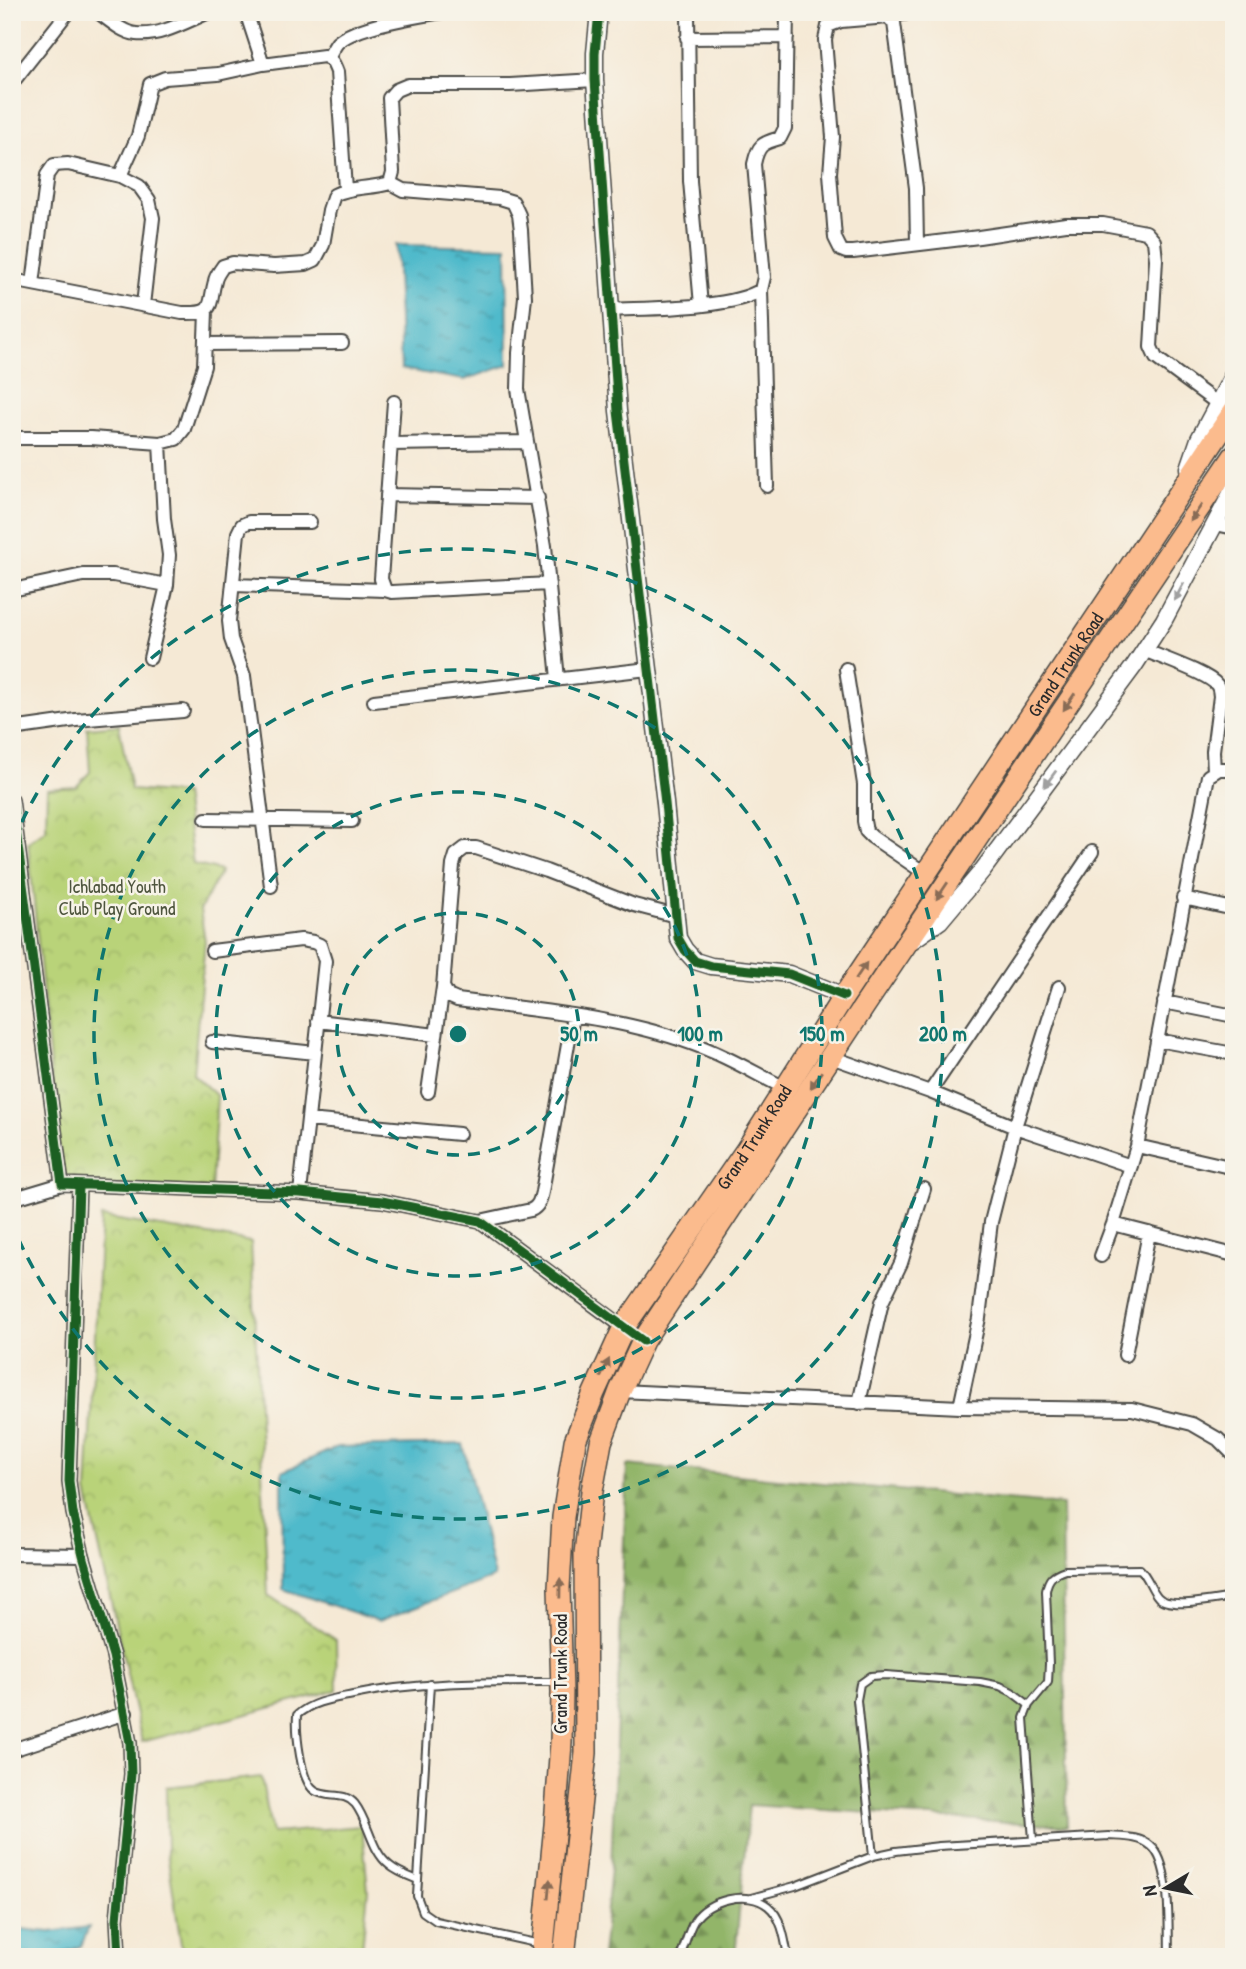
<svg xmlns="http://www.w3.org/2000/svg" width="1246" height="1969" viewBox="0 0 1246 1969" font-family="'Patrick Hand',sans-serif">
<defs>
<pattern id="forest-firs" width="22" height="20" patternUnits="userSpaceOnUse" patternTransform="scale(1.75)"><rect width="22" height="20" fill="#92b569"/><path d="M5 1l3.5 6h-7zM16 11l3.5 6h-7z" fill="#779357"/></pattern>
<pattern id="park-crowns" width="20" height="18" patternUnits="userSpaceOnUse" patternTransform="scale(1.75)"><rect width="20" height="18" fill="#b9d379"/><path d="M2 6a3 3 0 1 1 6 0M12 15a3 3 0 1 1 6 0" fill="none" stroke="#9fb569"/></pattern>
<pattern id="water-ripples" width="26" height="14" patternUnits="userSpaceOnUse" patternTransform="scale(1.75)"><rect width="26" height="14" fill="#4fbacb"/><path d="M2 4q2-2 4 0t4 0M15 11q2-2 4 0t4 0" fill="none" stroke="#4297a5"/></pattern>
</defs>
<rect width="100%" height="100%" fill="#f7f3e8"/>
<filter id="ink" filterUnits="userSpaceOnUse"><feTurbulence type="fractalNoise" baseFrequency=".0143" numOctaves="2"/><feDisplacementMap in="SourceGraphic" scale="14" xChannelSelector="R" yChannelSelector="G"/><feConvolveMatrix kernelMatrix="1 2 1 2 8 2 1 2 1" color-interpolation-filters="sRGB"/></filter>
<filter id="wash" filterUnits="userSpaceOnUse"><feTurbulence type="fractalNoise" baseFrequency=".00686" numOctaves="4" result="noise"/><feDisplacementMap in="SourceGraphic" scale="28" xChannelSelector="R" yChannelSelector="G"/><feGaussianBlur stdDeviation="1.57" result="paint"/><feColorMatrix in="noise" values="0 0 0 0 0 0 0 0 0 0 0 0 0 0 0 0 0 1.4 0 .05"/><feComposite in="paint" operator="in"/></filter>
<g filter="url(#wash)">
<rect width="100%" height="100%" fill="#f5e9d5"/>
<path fill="url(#forest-firs)" stroke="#5e704a" stroke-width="2" d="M627,1465L1062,1505L1067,1826L749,1805L735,1957H602L611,1868Z"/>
<path fill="url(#park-crowns)" stroke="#727f52" stroke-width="2" d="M119,725L131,790L184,794L193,864L221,871L200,910L205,941L193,1074L217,1096L211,1189L62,1184L28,842L46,830L47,789L76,787L90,772L87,728Z
M101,1217L251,1242L268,1595L336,1640L337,1690L142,1742L87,1492Z
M261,1777L272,1833L362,1826L368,1891L362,1949L310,1957H183L167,1852L166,1787Z"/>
<path fill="url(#water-ripples)" stroke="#3d727b" stroke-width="2" d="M396,245L507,247L508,365L464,380L401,369Z
M463,1444L494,1577L379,1621L283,1589L282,1472L337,1447Z
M89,1927L81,1946L52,1957H12V1928L50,1932Z"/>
</g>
<g filter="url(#ink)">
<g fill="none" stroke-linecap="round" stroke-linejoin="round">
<g stroke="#494844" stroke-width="10">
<path id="service" d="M430,1684L417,1896L423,1912L436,1921L540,1944
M1033,1840L1024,1718L1029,1705L1048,1682L1049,1664L1046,1591C1048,1578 1053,1574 1065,1570L1140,1569C1149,1578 1150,1588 1158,1597C1169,1610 1217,1599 1234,1597
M873,1856L857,1700L860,1684L871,1676L886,1675L980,1682L1000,1686L1012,1692L1029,1705
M418,1880C408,1876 397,1872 389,1865C371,1851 369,1822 355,1804C344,1791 328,1799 315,1791C300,1782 296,1731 297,1715C313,1701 333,1699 353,1695C421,1681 490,1682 560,1682
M751,1898L795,1886L873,1856L896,1851L939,1846L1109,1836C1123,1837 1140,1836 1151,1846C1172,1863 1168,1930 1169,1957
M680,1957C685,1945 688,1931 694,1921C708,1899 748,1890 768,1906C782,1917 785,1940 788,1957"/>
</g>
<g stroke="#494844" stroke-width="16">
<path id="minor" d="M98,12C109,20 122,32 136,34C160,37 187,21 209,12
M246,12L263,64
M688,12L690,181L701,305
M849,12L841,21L828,26L825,40L833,137L830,173L835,238L841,250L846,252H853L979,237L1066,224H1103L1146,232L1154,241L1156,259L1151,347L1156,358L1217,403
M888,17L914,12
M841,21L888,17L894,23L916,188L917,244
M687,38L787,37
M329,57C331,53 334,47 337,43C354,26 417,16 442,12
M12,83L68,12
M120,176L138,136L150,84L165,78L218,74L263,64L324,56C332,59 334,64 337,72L345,189
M390,183L403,190L500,198L513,202L519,215L521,230L525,297L519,353L518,389L545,546L558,679
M12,280L182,313C216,314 208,307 215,281C216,275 220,271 223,266L233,263L274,266L306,264L315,260L323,245L329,210L334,195C351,186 371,189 390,183L393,172L389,98L396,90L408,85H510L595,80
M33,284L47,175L54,165L68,164L120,176L139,186L149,200L153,218L143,305
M761,290L767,486
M611,310C648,308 732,309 761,290L764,277L754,164C758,145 762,143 780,138L785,128L787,12
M205,344L342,343
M394,402L381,579L385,590L392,592L549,584
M12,438H91L160,443L176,439L184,429L204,366L206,311
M391,444L526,442
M387,495L538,498
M1216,524L1234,528
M233,585L385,590
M12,590L83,575H113L167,585
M1144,650C1159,657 1208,673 1217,685C1220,689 1219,691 1220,696L1213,751L1214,771
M150,658L167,585L169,555L164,519L160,443
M846,669L864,784V821L866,831L872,837L926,874
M374,701L648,669
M12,729L76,720L183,711
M12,800L62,1184L300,1193L382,1201L480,1221L629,1331
M206,819L352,821
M271,886L244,676L231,639L229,621L238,533L242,525L249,522H310
M1183,898L1234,909
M676,916L634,905L546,871L476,848H465L456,855L453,865L443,987L448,996L457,1000C539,1011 626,1017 704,1048C732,1059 758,1075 785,1088
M212,951L301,940L313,942L320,945L325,961L300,1193
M1164,1002L1234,1016
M318,1021L436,1035
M1157,1040L1234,1054
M212,1042L315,1053
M831,1057L930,1092L1015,1127L1131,1166
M428,1092L443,987
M930,1092L1092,852
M308,1120L459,1134
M1137,1146L1234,1168
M79,1186L69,1481L73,1513L83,1555L113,1656L130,1743L131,1774L117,1919L119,1957
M12,1199L62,1184
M480,1221L531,1210C539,1206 540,1200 542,1192L573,1016
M1113,1224L1234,1255
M1101,1256L1113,1224L1137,1146L1208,776L1219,769H1234
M1125,1355L1149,1233
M620,1391L960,1407L1132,1409L1192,1424L1218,1439L1234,1455
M859,1403L882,1302L901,1263L924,1189
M960,1407L979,1318L991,1222L1015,1127L1059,987
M12,1554L83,1555
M12,1750L126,1713"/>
</g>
<g stroke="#494844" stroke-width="19">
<path id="tertiary" d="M599,12L595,53V80L618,411L665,803L678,938L685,950L695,961L711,966L789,974L844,996
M1189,468L1199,439L1234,373
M913,940L940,921L982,871L1134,666L1164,620L1234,488"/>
</g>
<g stroke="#494844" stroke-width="24">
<g id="trunk">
<path id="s1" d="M542,1957L555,1825L561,1743L562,1692L559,1588L563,1517L575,1441L594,1393L624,1327L747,1149L844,996L1234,411"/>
<path d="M564,1957L586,1753L585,1554L592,1491L601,1442L620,1391L643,1341L865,1005L1234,456"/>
</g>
</g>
<use href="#service" stroke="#fff" stroke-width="6"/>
<use href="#minor" stroke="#fff" stroke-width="12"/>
<use href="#tertiary" stroke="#fff" stroke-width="16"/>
<use href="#trunk" stroke="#fbbb8d" stroke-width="21"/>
<g stroke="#f7f3e8" stroke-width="13">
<path id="cycleway" d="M599,12L595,53V80L618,411L665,803L678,938L685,950L695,961L711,966L789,974L844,996
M12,800L62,1184L300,1193L382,1201L480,1221L643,1341
M79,1186L69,1481L73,1513L83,1555L113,1656L130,1743L131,1774L117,1919L119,1957"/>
</g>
<use href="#cycleway" stroke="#1b5e20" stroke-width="9"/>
</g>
<defs><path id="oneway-solid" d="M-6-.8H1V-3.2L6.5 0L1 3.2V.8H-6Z" transform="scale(1.75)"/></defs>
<g fill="#896c57">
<use href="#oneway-solid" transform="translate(1196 513) rotate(124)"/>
<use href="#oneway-solid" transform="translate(1069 702) rotate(124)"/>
<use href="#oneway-solid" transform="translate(942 891) rotate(124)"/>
<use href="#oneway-solid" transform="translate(861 971) rotate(-56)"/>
<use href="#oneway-solid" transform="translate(816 1080) rotate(123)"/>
<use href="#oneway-solid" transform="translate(605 1368) rotate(-65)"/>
<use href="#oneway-solid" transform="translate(560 1588) rotate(-89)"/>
<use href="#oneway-solid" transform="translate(549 1889) rotate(-85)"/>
</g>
<g fill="#a0a0a0">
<use href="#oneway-solid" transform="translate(1179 592) rotate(118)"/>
<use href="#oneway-solid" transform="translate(1050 779) rotate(126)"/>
</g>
</g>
<g fill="none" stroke="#0f766e" stroke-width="3.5" stroke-dasharray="12 9">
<circle cx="458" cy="1034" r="121"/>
<circle cx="458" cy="1034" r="242"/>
<circle cx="458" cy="1034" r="364"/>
<path d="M13 841A485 485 0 1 1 13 1227"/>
</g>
<g text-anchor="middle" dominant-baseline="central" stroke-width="5" stroke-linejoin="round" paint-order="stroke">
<g font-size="19" fill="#2b2b2b" stroke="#f7f3e8">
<text stroke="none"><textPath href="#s1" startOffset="1438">Grand Trunk Road</textPath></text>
<text stroke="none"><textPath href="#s1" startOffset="872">Grand Trunk Road</textPath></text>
<text transform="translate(560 1674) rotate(-90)">Grand Trunk Road</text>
</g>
<g font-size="19" fill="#4e553e" stroke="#f7f3e8">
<text x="117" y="886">Ichlabad Youth<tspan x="117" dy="22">Club Play Ground</tspan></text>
</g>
</g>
<circle cx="458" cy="1034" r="10" fill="#0f766e" stroke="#f7f3e8" stroke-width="3.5"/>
<g font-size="21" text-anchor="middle" font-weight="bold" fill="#0f766e" stroke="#f7f3e8" stroke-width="5" stroke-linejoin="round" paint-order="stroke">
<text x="579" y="1041">50 m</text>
<text x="700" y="1041">100 m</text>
<text x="822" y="1041">150 m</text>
<text x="943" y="1041">200 m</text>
</g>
<rect width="1246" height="1969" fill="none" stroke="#f7f3e8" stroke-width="42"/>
<g transform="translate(1166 1888) rotate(260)" stroke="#f7f3e8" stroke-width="5" paint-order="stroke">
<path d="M0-5L12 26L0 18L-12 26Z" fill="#2b2b2b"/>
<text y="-10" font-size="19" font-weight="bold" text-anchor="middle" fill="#2b2b2b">N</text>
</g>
</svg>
